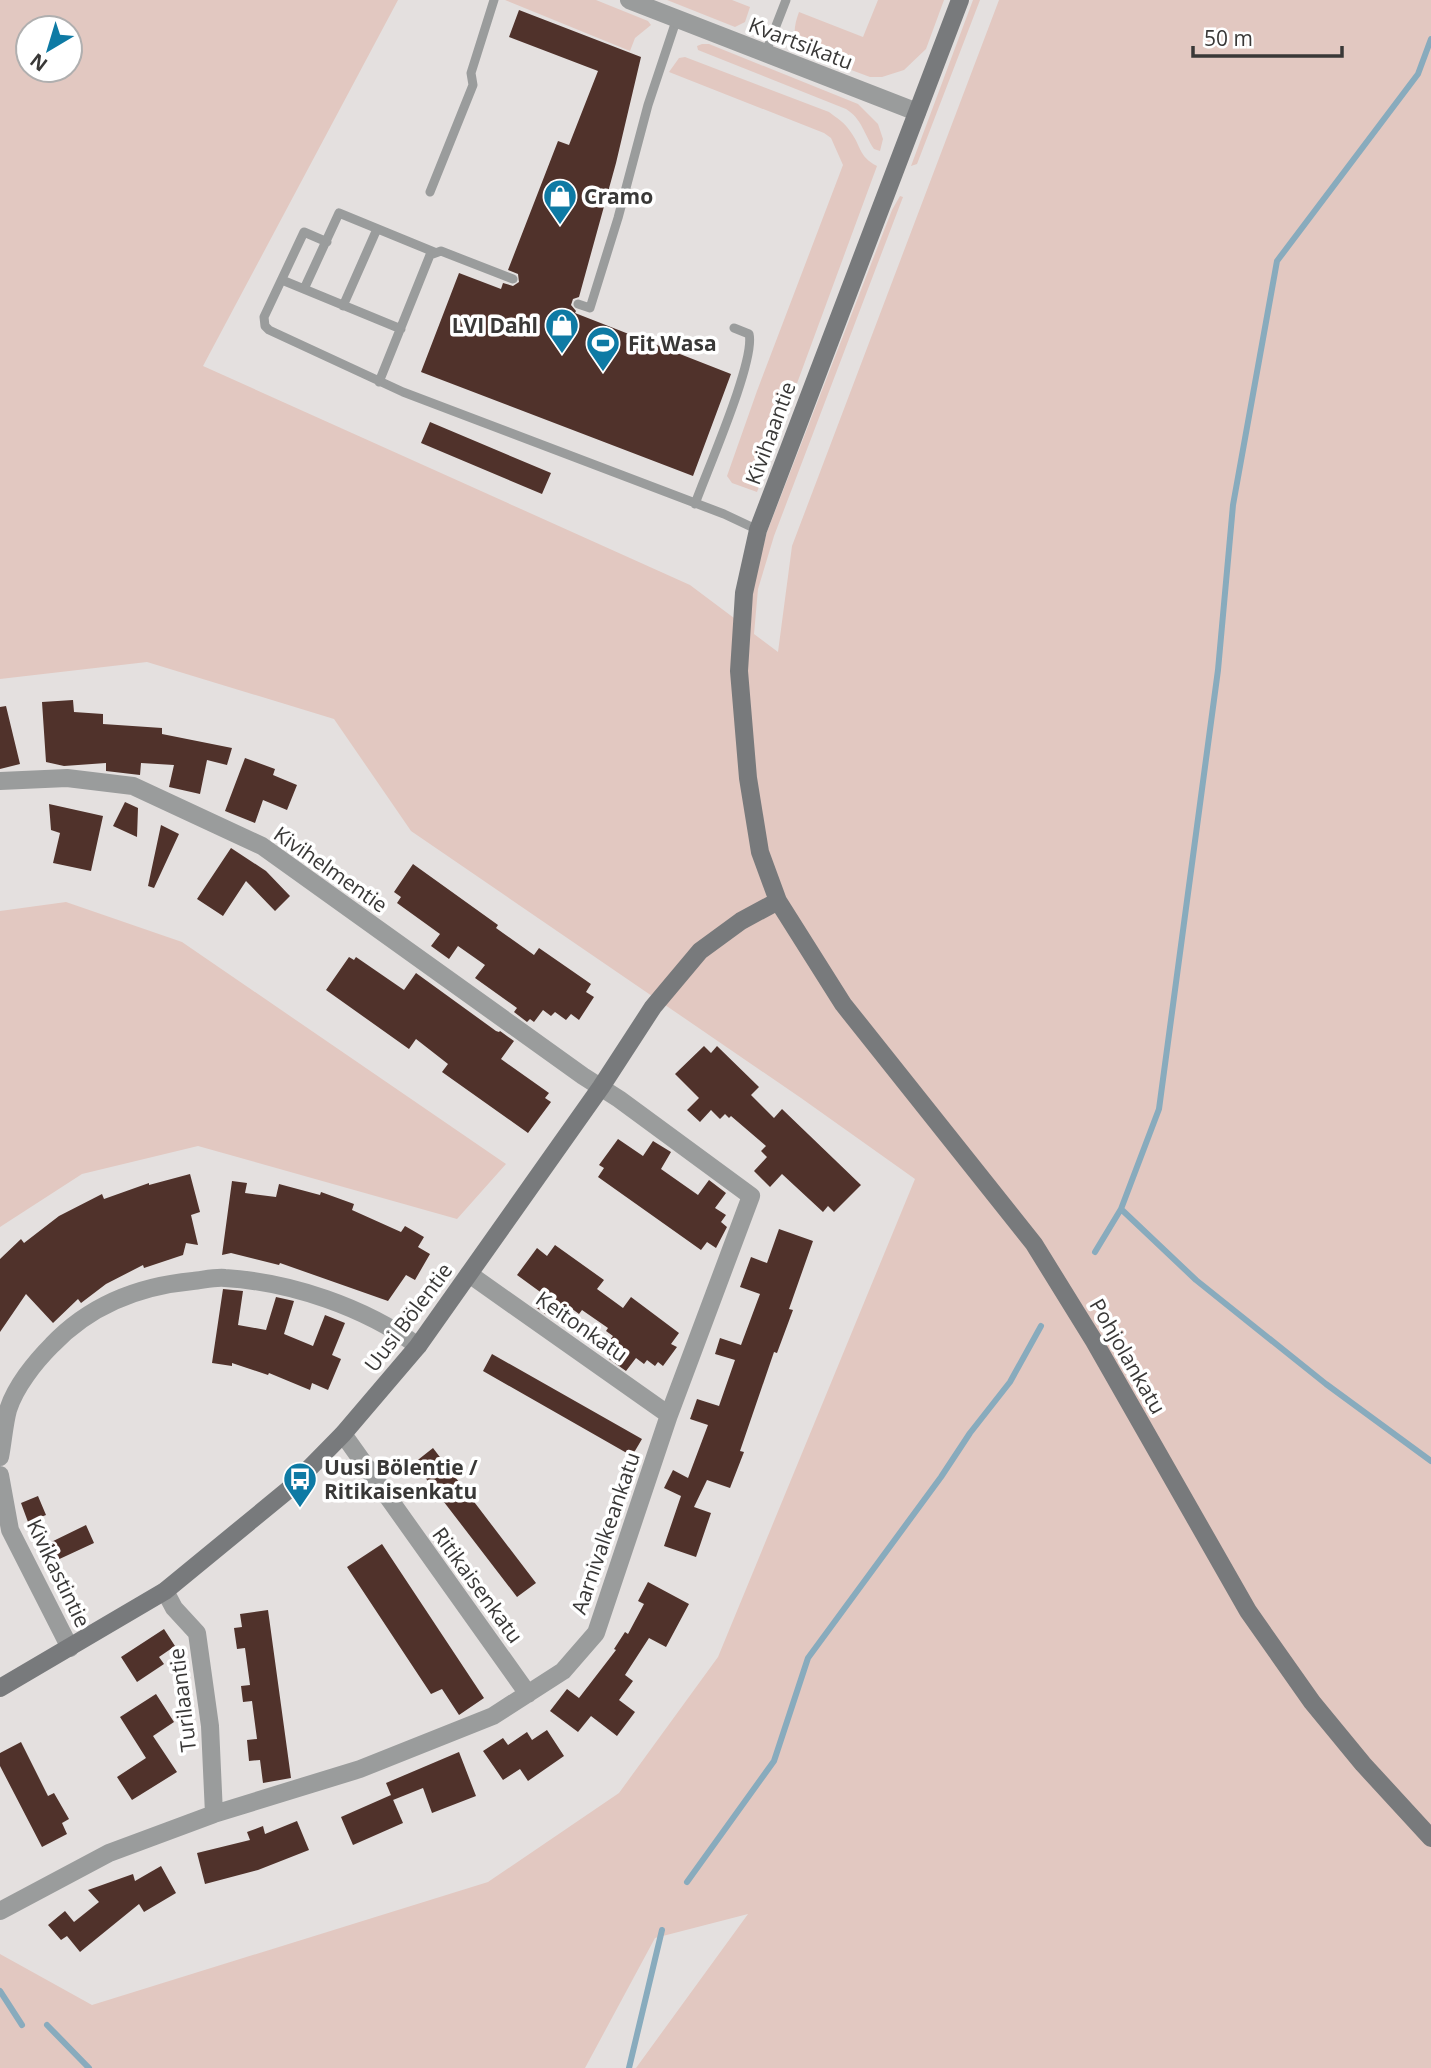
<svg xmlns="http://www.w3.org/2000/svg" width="1431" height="2068" viewBox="0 0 1431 2068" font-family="'Open Sans',sans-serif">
<rect width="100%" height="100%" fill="#e4e0df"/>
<path fill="#e2c8c1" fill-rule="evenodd" d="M0,0H398L203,366L690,585L746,627L752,585L767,532L892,210L900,196L903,197L774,536L758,589L754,634L778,652L792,546L999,0H1431V2068H636L748,1914L655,1938L585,2068H0V1954L92,2005L488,1882L619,1793L718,1657L915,1179L801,1098L411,831L334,719L147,662L0,679ZM28,28H70V70H28Z
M505,0H596L648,21L651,25L635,38L630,51Z
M667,0H732L750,7L745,22L735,27Z
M878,0H944L926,49L904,70L882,77H870L803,52C791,42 794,25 799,12L863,37Z
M973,0H980L922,151L917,164L911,166Z
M702,44H709L858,104L878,124L883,139L880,151L874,149C864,134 862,119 846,109L698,50L697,46Z
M685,57L829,112C837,118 845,123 850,131C862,147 858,156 877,166L757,492L732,483L727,476L757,391L843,165L831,138L824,133L669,72L679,58Z
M66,902L182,942L506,1164L457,1219L198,1146L82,1174L0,1227V911Z"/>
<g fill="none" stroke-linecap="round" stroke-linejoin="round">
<path stroke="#88abbd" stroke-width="6" d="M1121,1209L1196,1280L1326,1384L1431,1461
M1095,1252L1121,1209L1159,1109L1218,670L1233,505L1277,261L1418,74L1431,39
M687,1882L774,1761L808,1658L941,1477L970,1433L1010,1382L1041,1326
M0,1991L22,2025
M47,2025L89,2068
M629,2068L662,1930"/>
</g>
<path fill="#50322b" d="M519,10L641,57L616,163L579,297L573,299L571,305L576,311L575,313L731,374L693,476L421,372L459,273L501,289L503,283L513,286L519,282L518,274L508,270L558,141L569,145L598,71L509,37Z
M430,422L551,473L542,494L421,443Z
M73,700L74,712L103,714V724L162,728V734L232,748L227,765L207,760L200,794L169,787L174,765L141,763L140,775L106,771V763L64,766L46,762L42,702Z
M6,706L20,764L0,769V707Z
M245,758L275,769L273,775L297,785L287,810L263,800L255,823L225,811Z
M125,802L138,808L137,837L113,826Z
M49,804L103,816L91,871L53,863L60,833L51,830Z
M161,825L179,834L154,888L148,886Z
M231,848L266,871L290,896L275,911L246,881L223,916L197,899Z
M413,864L498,925L496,928L534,955L539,948L591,984L586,992L594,997L579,1020L571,1014L566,1020L555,1012L551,1016L543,1010L534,1022L530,1019L527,1022L514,1012L517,1008L475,978L485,965L458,946L449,959L431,946L440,934L397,903L401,897L394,892Z
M349,957L354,960L356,957L404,990L416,973L496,1031L499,1032L500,1031L514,1041L501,1059L549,1093L545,1098L551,1102L528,1133L442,1072L448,1064L416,1039L409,1049L326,990Z
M704,1046L711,1053L717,1046L759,1087L751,1095L774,1118L782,1109L861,1185L834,1212L828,1206L823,1212L782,1174L770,1187L754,1171L767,1157L761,1151L766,1146L731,1116L729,1118L725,1114L720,1119L711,1110L700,1122L687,1110L699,1098L675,1074Z
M618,1139L643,1156L653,1141L671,1152L661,1169L698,1195L709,1180L726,1193L715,1208L726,1215L721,1222L727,1227L716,1248L707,1242L701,1250L598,1177L604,1168L599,1165Z
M190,1174L200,1212L191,1215L198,1245L186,1243L183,1255L144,1268L143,1265L106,1284L81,1303L78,1299L53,1323L26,1294L0,1332V1259L21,1239L24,1243L59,1216L102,1194L104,1199L149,1183V1185Z
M232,1181L247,1183L245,1193L276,1197L279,1184L320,1195L321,1192L354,1204L352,1210L401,1232L405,1226L424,1237L418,1247L430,1254L415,1280L406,1275L388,1301L280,1263L279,1265L231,1253L222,1255Z
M779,1229L813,1241L789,1309L793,1310L777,1353L774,1352L740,1451L744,1452L730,1488L707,1480L694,1507L711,1513L696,1557L664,1546L681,1496L664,1488L673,1470L688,1478L708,1425L690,1419L697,1399L719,1406L735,1360L715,1354L720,1338L741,1345L760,1294L740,1287L751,1257L767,1263Z
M555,1245L604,1280L597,1289L623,1308L631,1297L679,1333L671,1344L677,1347L663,1366L658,1362L655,1366L647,1360L644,1364L636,1358L626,1371L609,1359L619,1346L610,1340L613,1336L606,1331L608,1328L582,1310L579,1314L571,1308L569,1312L560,1306L551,1318L534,1306L543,1294L517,1275L537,1248L547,1256Z
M223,1289L243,1291L238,1325L266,1330L276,1297L294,1301L284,1334L313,1346L325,1315L345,1323L332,1355L341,1359L328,1390L312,1383L310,1390L269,1373L268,1375L232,1363V1366L212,1363Z
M492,1354L642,1439L632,1456L483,1371Z
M433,1448L536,1583L517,1597L414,1463Z
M38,1496L46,1515L28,1522L21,1503Z
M86,1525L94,1543L53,1562L45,1545Z
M382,1544L484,1698L459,1715L442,1689L431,1694L347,1567Z
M648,1582L689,1604L666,1647L649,1638L625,1675L633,1681L619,1700L635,1712L617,1736L591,1716L578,1732L550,1711L567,1689L579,1698L616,1650L614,1649L625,1632L628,1634L644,1604L638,1601Z
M268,1610L291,1778L263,1783L260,1760L249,1761L247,1740L257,1739L252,1701L243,1702L241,1686L250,1685L245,1648L237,1649L234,1628L242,1627L240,1614Z
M164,1629L175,1646L159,1657L164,1664L137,1682L121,1657Z
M156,1694L174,1722L153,1736L177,1772L132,1800L117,1777L146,1758L120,1717Z
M547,1730L564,1756L528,1781L520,1769L503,1780L483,1751L503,1738L508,1745L527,1732L532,1740Z
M21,1742L48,1796L54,1793L69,1819L62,1823L67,1834L42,1847L0,1766V1753Z
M459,1752L476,1796L432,1813L423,1788L393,1800L386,1783Z
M391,1795L403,1823L353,1845L341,1817Z
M297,1821L309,1850L258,1870L205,1884L197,1853L250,1840L247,1832L263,1826L265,1834Z
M161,1866L176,1893L144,1912L139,1904L80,1952L67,1936L61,1940L48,1925L65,1911L74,1922L99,1902L88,1890L133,1874L135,1881Z"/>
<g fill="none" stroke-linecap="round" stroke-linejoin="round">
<path stroke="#9a9c9c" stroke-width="9" d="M765,54L786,0
M430,192L473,85L471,73L494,0
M327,242L304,232L264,317L265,326L269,330L403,392L724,514L758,530
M282,280L401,329
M304,289L339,213L434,252
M578,304L590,308L618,218L648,105L677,18
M343,306L377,229
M379,382L430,255L441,251L513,279
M695,504C706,473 756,360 749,334L734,328"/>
<path stroke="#9a9c9c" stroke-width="18" d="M629,0L917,112
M0,781L67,778L133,786L262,846L583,1076L619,1099L751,1196L669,1415L596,1633L563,1671L493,1716L360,1769L214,1814L109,1853L0,1911
M469,1274L669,1415
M343,1434L528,1694
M0,1457C3,1442 4,1425 8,1410C15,1387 35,1362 52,1345C90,1305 139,1286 193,1281C203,1280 215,1277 225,1278C291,1282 364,1307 418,1346
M0,1475L10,1530L70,1648
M165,1591L174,1608L197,1633L210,1726L214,1814"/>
<path stroke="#787a7c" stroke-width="18" d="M960,0L758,530L744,593L739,671L748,778L760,852L778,901L843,1004L1034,1244L1094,1341L1248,1611L1312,1702L1363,1764L1431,1838
M0,1688L165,1591L288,1490L343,1434L418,1346L601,1087L653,1007L700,951L741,921L778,901"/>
</g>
<defs>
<g id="shop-pin" transform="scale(1.75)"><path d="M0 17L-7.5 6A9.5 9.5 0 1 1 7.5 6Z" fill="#0e7aa4" stroke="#fff"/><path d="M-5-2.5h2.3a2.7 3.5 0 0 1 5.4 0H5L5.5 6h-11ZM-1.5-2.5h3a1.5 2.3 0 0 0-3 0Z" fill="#fff"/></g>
<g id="stadium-pin" transform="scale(1.75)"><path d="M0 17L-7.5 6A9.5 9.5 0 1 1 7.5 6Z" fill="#0e7aa4" stroke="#fff"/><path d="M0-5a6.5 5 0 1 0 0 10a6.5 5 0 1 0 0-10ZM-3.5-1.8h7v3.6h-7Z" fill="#fff"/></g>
<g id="bus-pin" transform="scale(1.75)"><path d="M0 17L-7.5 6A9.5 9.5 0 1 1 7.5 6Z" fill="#0e7aa4" stroke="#fff"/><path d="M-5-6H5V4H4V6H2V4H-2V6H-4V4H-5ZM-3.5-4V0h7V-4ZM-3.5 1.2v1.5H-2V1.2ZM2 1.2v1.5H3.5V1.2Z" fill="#fff"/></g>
</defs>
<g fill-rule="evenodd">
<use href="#shop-pin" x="560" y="196"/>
<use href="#shop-pin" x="562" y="325"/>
<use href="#stadium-pin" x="603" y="343"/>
<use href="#bus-pin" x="300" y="1479"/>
</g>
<g text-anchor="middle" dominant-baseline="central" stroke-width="7" stroke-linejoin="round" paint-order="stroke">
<g font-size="21" fill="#393837" stroke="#fff">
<text transform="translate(801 43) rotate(21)">Kvartsikatu</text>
<text transform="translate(770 433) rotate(-70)">Kivihaantie</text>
<text transform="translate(331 869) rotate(35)">Kivihelmentie</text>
<text transform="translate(408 1317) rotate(-53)">Uusi Bölentie</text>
<text transform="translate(582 1326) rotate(35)">Keitonkatu</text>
<text transform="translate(1128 1356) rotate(60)">Pohjolankatu</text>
<text transform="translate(605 1533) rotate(-71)">Aarnivalkeankatu</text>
<text transform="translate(59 1573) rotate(64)">Kivikastintie</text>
<text transform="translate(478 1585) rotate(54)">Ritikaisenkatu</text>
<text transform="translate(182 1700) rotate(-97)">Turilaantie</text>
</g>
<g font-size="21" font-weight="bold" fill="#393837" stroke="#fff" text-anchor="start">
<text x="584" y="196">Cramo</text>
<text x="538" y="325" text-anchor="end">LVI Dahl</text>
<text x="628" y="343">Fit Wasa</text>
<text x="324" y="1467">Uusi Bölentie /<tspan x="324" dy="24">Ritikaisenkatu</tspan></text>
</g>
</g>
<g transform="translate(49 49) rotate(218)"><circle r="33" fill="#ffffff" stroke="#b0afaf" stroke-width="2"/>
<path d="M0-5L12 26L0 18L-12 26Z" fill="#0e7aa4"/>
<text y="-10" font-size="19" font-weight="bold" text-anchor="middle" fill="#393837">N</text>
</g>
<path d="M1193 46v10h149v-10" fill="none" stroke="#393837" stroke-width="3.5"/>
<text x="1204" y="46" font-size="21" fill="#393837" stroke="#ffffff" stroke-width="5" paint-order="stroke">50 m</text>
</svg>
